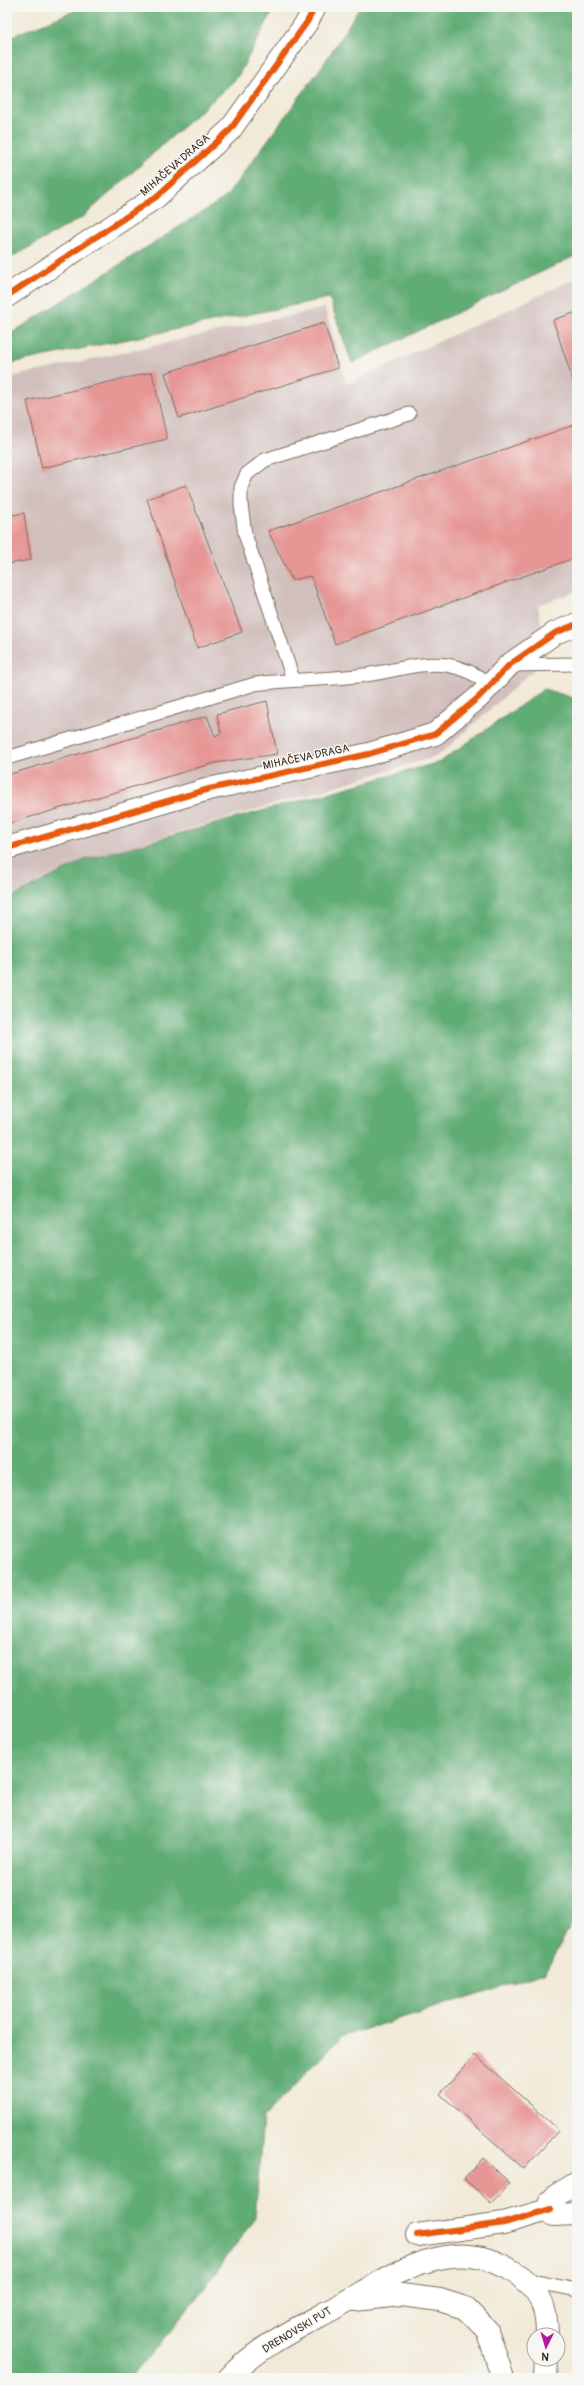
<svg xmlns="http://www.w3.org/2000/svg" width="584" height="2385" viewBox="0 0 584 2385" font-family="Pangolin,sans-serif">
<rect width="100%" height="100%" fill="#f6f6f2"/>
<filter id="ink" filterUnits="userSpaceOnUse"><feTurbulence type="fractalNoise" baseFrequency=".025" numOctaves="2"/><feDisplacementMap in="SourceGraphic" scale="8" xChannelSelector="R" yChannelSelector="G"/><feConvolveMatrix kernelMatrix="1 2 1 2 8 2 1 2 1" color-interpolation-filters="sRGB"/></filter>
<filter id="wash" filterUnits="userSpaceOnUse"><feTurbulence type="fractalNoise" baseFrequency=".012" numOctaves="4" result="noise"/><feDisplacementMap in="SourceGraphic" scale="16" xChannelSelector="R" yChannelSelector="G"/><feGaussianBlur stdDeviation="0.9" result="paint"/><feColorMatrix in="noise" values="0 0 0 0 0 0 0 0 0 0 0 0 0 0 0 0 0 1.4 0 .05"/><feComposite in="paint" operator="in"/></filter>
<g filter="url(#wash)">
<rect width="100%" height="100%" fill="#f2ead8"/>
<path fill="#d1bfbd" d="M577,278V591L538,605L547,658L438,756L87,859L7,900V378L325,308L346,384Z"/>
<path fill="#60ac75" stroke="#4e6b4a" d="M84,7H275L237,78L83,217L7,260V38Z
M360,7H577V255L352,363L329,298L7,364V336L226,197L325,62Z
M544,689L577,699V1915L544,1973L341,2037L263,2118L255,2218L202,2292L131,2378H7V900L87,859L440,762Z"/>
<g id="blocks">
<path fill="#e69694" d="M577,312V387H575L553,320Z
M324,323L338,368L179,418L165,373Z
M152,372L167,439L42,468L27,401Z
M577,424V557L335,644L311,576L292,580L268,531Z
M186,485L242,632L197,648L147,499Z
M24,513L31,560L7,564V516Z
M267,701L277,754L214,763L7,824V775L207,716L215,736L221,733L217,714Z
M475,2055L559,2130L524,2169L440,2094Z
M483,2158L510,2183L491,2203L464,2179Z"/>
</g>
</g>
<g filter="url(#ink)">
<use href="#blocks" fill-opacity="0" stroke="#7b6d5f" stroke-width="1"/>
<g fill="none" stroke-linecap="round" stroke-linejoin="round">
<g stroke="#7b6d5f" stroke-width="15">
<path id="lane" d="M511,665L577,664
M293,679L245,534L241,505V487L247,474L265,460L409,414
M7,758L255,684C292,679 329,680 365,675C391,672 421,661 447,665C464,668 478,675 491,685
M527,2280L577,2290"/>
</g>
<g stroke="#7b6d5f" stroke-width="24">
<path id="street" d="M7,296L156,197L230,130L307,22L315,7
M7,848L209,789L369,754L435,734L479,697L509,665L555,633L577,624
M577,2183L557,2195L550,2202L553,2215L577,2214
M417,2235L504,2223L551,2209"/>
</g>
<g stroke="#7b6d5f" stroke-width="24">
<path id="secondary" d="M355,2300L401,2295L440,2300L465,2308L487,2330L503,2378
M229,2378C259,2345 302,2326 340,2305C374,2286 406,2263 445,2257C471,2252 492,2259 514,2272C539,2287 547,2306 547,2335
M545,2378L546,2359"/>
</g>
<use href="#lane" stroke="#fff" stroke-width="13"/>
<use href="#street" stroke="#fff" stroke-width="22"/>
<use href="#secondary" stroke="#fff" stroke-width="22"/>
<g stroke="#f6f6f2" stroke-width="8">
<path id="cycleway" d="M7,296L156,197L230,130L307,22L315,7
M7,848L209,789L369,754L435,734L479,697L509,665L555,633L577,624
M417,2235L504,2223L551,2209"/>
</g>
<use href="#cycleway" stroke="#e8590c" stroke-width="6"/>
</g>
</g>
<g text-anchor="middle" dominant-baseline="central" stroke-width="3" stroke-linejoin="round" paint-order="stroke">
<g font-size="11" fill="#3b2a1e" stroke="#f6f6f2">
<text transform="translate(175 165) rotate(-41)">MIHAČEVA DRAGA</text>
<text transform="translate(306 757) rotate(-12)">MIHAČEVA DRAGA</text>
<text transform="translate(297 2330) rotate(-31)">DRENOVSKI PUT</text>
</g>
</g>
<rect width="584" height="2385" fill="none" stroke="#f6f6f2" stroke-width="24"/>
<g transform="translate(546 2347) rotate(185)"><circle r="19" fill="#f6f6f2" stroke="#aba49d"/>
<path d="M0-3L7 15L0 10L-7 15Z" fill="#b5179e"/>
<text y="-6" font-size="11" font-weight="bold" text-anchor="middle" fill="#3b2a1e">N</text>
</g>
</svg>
